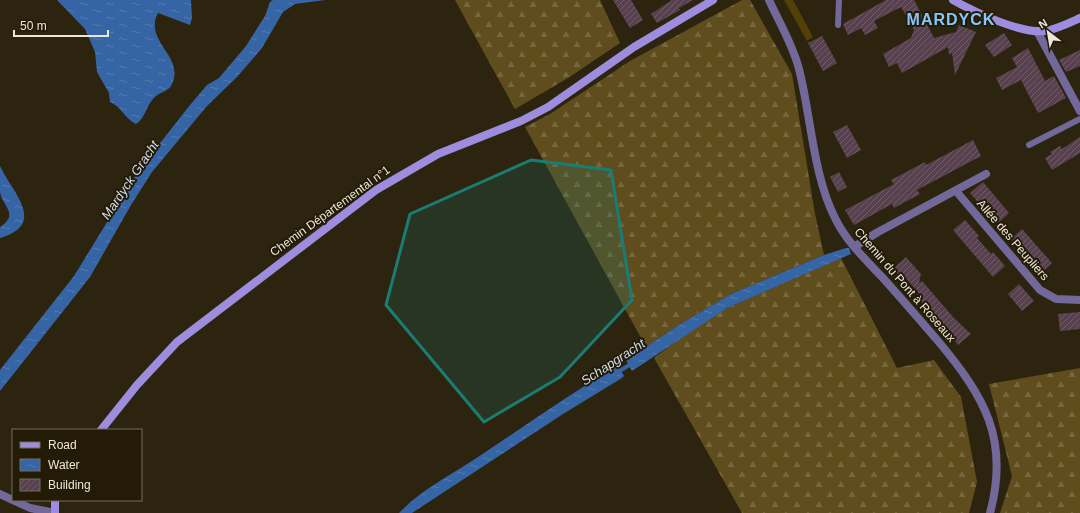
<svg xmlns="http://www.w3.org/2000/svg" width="1080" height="513" viewBox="0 0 1080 513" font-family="Arial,sans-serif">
<defs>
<pattern id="forest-firs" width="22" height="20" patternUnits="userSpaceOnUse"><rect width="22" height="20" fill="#5f4d1e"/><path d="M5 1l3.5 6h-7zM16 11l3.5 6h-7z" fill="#76673e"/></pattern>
<pattern id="water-ripples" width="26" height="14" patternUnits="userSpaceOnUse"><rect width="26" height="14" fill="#3665a5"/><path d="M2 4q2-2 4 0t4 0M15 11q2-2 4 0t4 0" fill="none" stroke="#537bb1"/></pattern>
<pattern id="building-hatch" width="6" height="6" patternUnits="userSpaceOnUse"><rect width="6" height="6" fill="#57414e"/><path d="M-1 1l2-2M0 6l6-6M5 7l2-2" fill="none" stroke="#6f5c67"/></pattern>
</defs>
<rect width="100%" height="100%" fill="#2d240f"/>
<path fill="url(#forest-firs)" d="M455,0H600L620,43L568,78L515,109Z
M742,0H750L792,74L815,214L824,255L731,294L679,325L646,347L525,127L550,114L630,61Z
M841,258L897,368L934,360L961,397L977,482L969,513H742L654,358L689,331L727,308Z
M1080,368V513H1000L1012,476L989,384Z"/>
<path fill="#534005" d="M784,0H793L813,37L807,41Z"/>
<path fill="url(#water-ripples)" d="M57,0H191L192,18L190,25L158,13C143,41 185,56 172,84C169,92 158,92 153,99C146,106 145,119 136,124C125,119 121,106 110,102L109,93L97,72L95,52L85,29Z
M273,0H325L295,4L283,12L262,48L237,77L207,106L152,172L131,205L90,277L0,391V370L74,276L139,170L190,105L207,85L219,78L246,46L265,16L270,2Z
M0,166C12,192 48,224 0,238V227C20,214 2,206 0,192C0,184 0,175 0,166Z
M846,248H849L851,254L727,308L632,371L626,360L679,325L731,294L824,255Z
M618,365L624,376L622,378L563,414L412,513H399C422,489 451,475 478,457C525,426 570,394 618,365Z"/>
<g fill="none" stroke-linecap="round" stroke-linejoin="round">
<path stroke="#3665a5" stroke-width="4" d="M616,373L633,363"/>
</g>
<path fill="url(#building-hatch)" d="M613,0H631L643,20L630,28Z
M672,0H693L679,8L680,10L657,23L651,14Z
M886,0H914L934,38L956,32L959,25L976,32L955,75L952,53L949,55L948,47L902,73L897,63L889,67L883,54L911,38L914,30L901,7L874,21L878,28L865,35L861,28L848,35L843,24Z
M1004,33L1012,45L994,57L985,45Z
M822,36L837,63L823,71L808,43Z
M1028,48L1045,81L1054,76L1066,98L1038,113L1021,80L1002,90L996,78L1017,67L1012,58Z
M1080,50V66L1066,72L1059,60Z
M847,125L861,150L847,158L833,132Z
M1080,137V153L1052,170L1045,158L1052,154L1050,152L1060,146L1062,149Z
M973,140L981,156L917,190L920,194L894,208L892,204L854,225L845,210L894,184L891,180L925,162L926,165Z
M839,172L847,187L838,192L830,177Z
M983,182L1009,213L997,224L970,193Z
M965,220L979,236L977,238L991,254L993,252L1005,266L993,277L953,230Z
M1022,229L1052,263L1040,274L1011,239Z
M906,257L921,274L919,283L922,281L954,318L971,334L958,345L936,316L934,317L919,299L921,296L918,292L903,275L901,278L893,269Z
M1019,284L1034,301L1022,311L1008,294Z
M1080,312V329L1060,331L1058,314Z"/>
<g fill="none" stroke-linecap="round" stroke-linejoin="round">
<path stroke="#72689a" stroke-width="6" d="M838,25L839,0
M1029,145L1080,119"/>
<path stroke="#72689a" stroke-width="8" d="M769,0C779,22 793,45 799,69C811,116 813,175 835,218C846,241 865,259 882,277C901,298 919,319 938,341C984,396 1010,439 990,513
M1037,31L1080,111
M956,191L1040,290L1056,299L1080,300
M854,247L878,232L986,174
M0,494L30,508L55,513"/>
<path stroke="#9e8dde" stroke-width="8" d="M953,0C974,12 1021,34 1045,31C1057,29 1069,23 1080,18
M101,430L137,385L177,342L376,190L438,154L521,121L548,107L634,47L713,0
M55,500V513"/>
</g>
<path fill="#1a7c73" fill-opacity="0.2" stroke="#1a7c73" stroke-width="3" stroke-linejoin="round" d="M531,160L611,170L632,300L560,377L484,422L386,305L410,214Z"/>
<g text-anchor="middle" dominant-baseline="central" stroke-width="4" stroke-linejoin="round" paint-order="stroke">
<g font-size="12" fill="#ece7da" stroke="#231b06">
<text transform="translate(330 211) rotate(-36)">Chemin Départemental n°1</text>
<text transform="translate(1013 240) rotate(49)">Allée des Peupliers</text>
<text transform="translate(905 285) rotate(49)">Chemin du Pont à Roseaux</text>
</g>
<g font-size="13" font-style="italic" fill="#d0def0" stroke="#231b06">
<text transform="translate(130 180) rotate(-56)">Mardyck Gracht</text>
<text transform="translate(613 362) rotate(-33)">Schapgracht</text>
</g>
<g font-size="16" font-weight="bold" letter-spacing="1" fill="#87c5fb" stroke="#231b06">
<text x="951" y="19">MARDYCK</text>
</g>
</g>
<rect x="12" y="429" width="130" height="72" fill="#231b06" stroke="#736d5b"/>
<rect x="20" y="442" width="20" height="6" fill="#9e8dde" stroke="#736d5b"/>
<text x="48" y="449" font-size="12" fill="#ece7da">Road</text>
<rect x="20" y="459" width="20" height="12" fill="url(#water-ripples)" stroke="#736d5b"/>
<text x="48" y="469" font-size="12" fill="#ece7da">Water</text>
<rect x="20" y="479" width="20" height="12" fill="url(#building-hatch)" stroke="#736d5b"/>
<text x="48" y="489" font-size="12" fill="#ece7da">Building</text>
<g transform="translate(1048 32) rotate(329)" stroke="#231b06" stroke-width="3" paint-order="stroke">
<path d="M0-3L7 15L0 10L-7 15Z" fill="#ece7da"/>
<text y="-6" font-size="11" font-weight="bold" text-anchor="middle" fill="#ece7da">N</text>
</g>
<path d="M14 30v6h94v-6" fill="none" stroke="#ece7da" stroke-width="2"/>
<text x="20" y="30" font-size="12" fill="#ece7da" stroke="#231b06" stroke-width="3" paint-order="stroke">50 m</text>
</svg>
